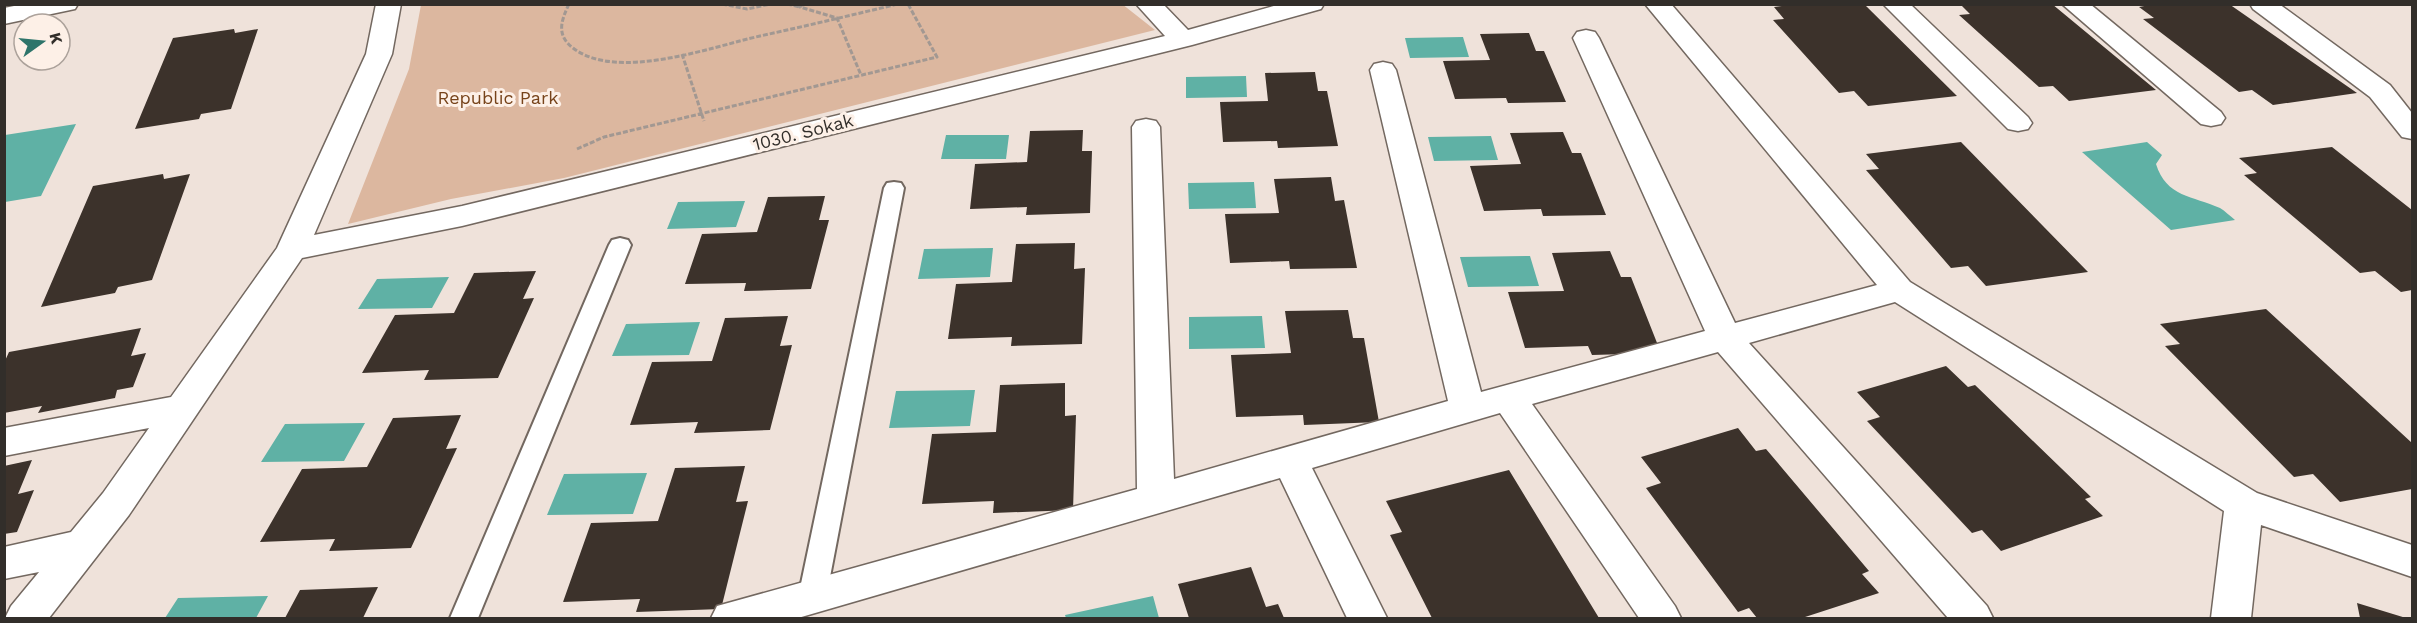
<svg xmlns="http://www.w3.org/2000/svg" width="2417" height="623" viewBox="0 0 2417 623" font-family="'Work Sans',sans-serif">
<rect width="100%" height="100%" fill="#efe2da"/>
<path fill="#dcb79f" d="M1122,4L1155,30L564,178L451,199L348,224L409,69L421,5Z"/>
<path fill="#5fb1a5" d="M1463,37L1469,57L1410,58L1405,38Z
M1246,76L1247,97L1186,98V77Z
M76,124L41,196L5,202V135Z
M946,135H1009L1006,159H941Z
M1491,136L1498,160L1434,161L1428,137Z
M2147,142L2162,155L2156,164C2166,197 2193,196 2220,208C2225,211 2230,216 2235,220L2171,230L2082,152Z
M1254,182L1256,208L1189,209L1188,183Z
M745,201L736,227L667,229L678,202Z
M993,248L990,277L918,279L924,249Z
M1530,256L1539,286L1468,287L1460,257Z
M449,277L432,308L358,309L377,279Z
M1262,316L1265,348L1189,349V317Z
M700,322L689,355L612,356L626,324Z
M975,390L970,426L889,428L896,391Z
M365,423L344,461L261,462L285,424Z
M647,473L633,514L547,515L564,474Z
M268,596L256,618H165L178,598Z
M1153,596L1159,618H1066L1065,615Z"/>
<path fill="#3c322b" d="M1797,4H1864L1957,96L1868,106L1854,91L1839,93L1773,20L1784,19L1774,7Z
M1960,4H2052L2156,90L2069,101L2053,86L2039,87L1959,15L1970,14Z
M2155,4H2229L2357,93L2273,105L2252,90L2239,92L2143,19L2154,18L2139,7Z
M234,29L235,33L258,29L231,109L201,114L199,119L135,129L173,38Z
M1529,33L1536,51H1544L1566,102L1508,103L1506,98L1455,99L1443,61L1490,60L1480,34Z
M1315,72L1318,91H1327L1338,146L1278,148L1277,141L1223,142L1220,102L1268,101L1265,73Z
M1083,130L1082,151H1092L1090,213L1026,215L1027,207L970,209L975,164L1027,162L1030,131Z
M1563,132L1572,153H1581L1606,215L1543,216L1541,209L1484,211L1470,166L1521,164L1510,133Z
M1961,142L2088,272L1986,286L1968,266L1951,268L1866,170L1879,169L1866,154Z
M2332,147L2412,210V290L2401,292L2375,271L2360,273L2244,175L2257,173L2239,158Z
M163,174L164,179L190,174L152,280L118,287L115,293L41,307L93,186Z
M1331,177L1335,201L1344,200L1357,268L1290,269L1289,261L1230,263L1225,214L1279,213L1274,179Z
M825,196L819,220H829L811,289L744,291L746,283L685,284L702,234L757,232L768,197Z
M1075,243L1074,269L1085,268L1082,344L1011,346L1012,337L948,339L956,284L1012,282L1016,244Z
M1610,251L1621,277H1631L1661,353L1592,355L1588,346L1525,348L1508,292L1564,291L1552,253Z
M536,271L523,299L534,298L498,378L424,380L429,370L362,373L395,315L454,313L474,273Z
M2266,309L2412,443V489L2340,502L2313,474L2294,477L2165,346L2180,344L2160,324Z
M1348,310L1353,338H1364L1379,422L1304,425L1303,415L1236,417L1231,355L1291,353L1285,311Z
M788,316L780,346L792,345L770,430L694,433L698,422L630,425L652,362L712,361L725,318Z
M141,328L131,356L146,353L133,387L117,390L115,398L38,413L42,406L4,413V363L9,352Z
M1946,366L1968,387L1975,385L2091,497L2085,499L2103,516L2001,551L1982,530L1972,533L1867,421L1880,417L1857,392Z
M1065,383V416L1076,415L1073,510L993,513L994,501L922,504L932,434L996,432L1000,385Z
M461,415L446,449L457,448L411,548L329,551L335,539L260,542L302,469L367,467L393,418Z
M1738,428L1756,451L1766,449L1869,571L1862,574L1879,593L1802,618H1757L1749,608L1738,612L1646,488L1661,483L1641,457Z
M32,460L18,494L34,490L17,532L4,534V466Z
M745,466L736,502L748,501L721,609L636,612L640,599L563,602L591,523L658,521L675,468Z
M1509,470L1599,618H1432L1390,535L1402,532L1386,501Z
M1251,567L1266,607L1278,604L1284,618H1189L1178,584Z
M378,587L363,618H285L300,590Z
M2357,603L2406,618H2360Z"/>
<g fill="none" stroke-linecap="round" stroke-linejoin="round">
<g stroke="#736860" stroke-width="4">
<path id="service" d="M894,182L901,183L904,188L826,598L822,606L812,610L802,606L798,598L884,188L887,183Z
M620,238L628,240L631,245L478,618H450L609,245L612,240Z"/>
</g>
<g stroke="#736860" stroke-width="3">
<path id="minor" d="M376,4H401L392,54L314,235L462,206L1165,36L1136,4H1163L1188,30L1281,4H1324L1321,9L1192,45L462,226L302,258L129,515L49,618H5L11,606L39,572L4,579V547L71,532L103,493L149,428L4,456V428L171,397L277,248L366,54Z
M1645,4H1671L1910,282L2257,493L2412,545V577L2261,525L2251,618H2211L2224,511L1895,302L1749,343L1987,606L1993,618H1948L1718,352L1532,404L1675,606L1681,618H1639L1500,413L1312,468L1387,618H1347L1280,478L798,618H711L717,606L1137,489L1132,127L1136,121L1146,119L1156,121L1160,127L1174,479L1448,401L1370,70L1374,64L1383,62L1392,64L1396,70L1481,392L1705,331L1573,38L1577,32L1586,30L1595,32L1599,38L1735,323L1877,285Z
M1883,4H1910L2028,117L2032,123L2028,129L2018,131L2008,129Z
M2062,4H2090L2221,112L2225,118L2221,124L2211,126L2201,124Z
M2250,4H2279L2390,85L2412,113V139L2402,137L2370,97L2253,9Z"/>
</g>
<g stroke="#736860" stroke-width="3">
<path id="tertiary" d="M24,4H78L75,9L4,24V8Z"/>
</g>
<path stroke="#a29892" stroke-width="3" stroke-dasharray="5 2" stroke-linecap="butt" d="M569,4C561,21 556,35 573,48C617,82 711,47 760,36C806,26 852,15 898,4
M722,4L747,9L771,4
M787,4L800,7
M803,4L800,7L837,18L861,75
M682,54L704,121
M577,149L604,137L937,57L908,4"/>
<use href="#service" fill="#fff" fill-rule="evenodd"/>
<use href="#minor" fill="#fff" fill-rule="evenodd"/>
<use href="#tertiary" fill="#fff" fill-rule="evenodd"/>
</g>
<g text-anchor="middle" dominant-baseline="central" stroke-width="6" stroke-linejoin="round" paint-order="stroke">
<g font-size="18" fill="#77431a" stroke="#fdf0e7">
<text x="498" y="97">Republic Park</text>
</g>
<g font-size="18" fill="#322e2a" stroke="#fdf0e7">
<text transform="translate(803 132) rotate(-14)">1030. Sokak</text>
</g>
</g>
<rect width="2417" height="623" fill="none" stroke="#322e2a" stroke-width="12"/>
<g transform="translate(42 42) rotate(75)"><circle r="28" fill="#fdf0e7" stroke="#aca29b" stroke-width="1.5"/>
<path d="M0-4.5L10 22L0 15L-10 22Z" fill="#2e746a"/>
<text y="-9" font-size="16" font-weight="bold" text-anchor="middle" fill="#322e2a">K</text>
</g>
</svg>
